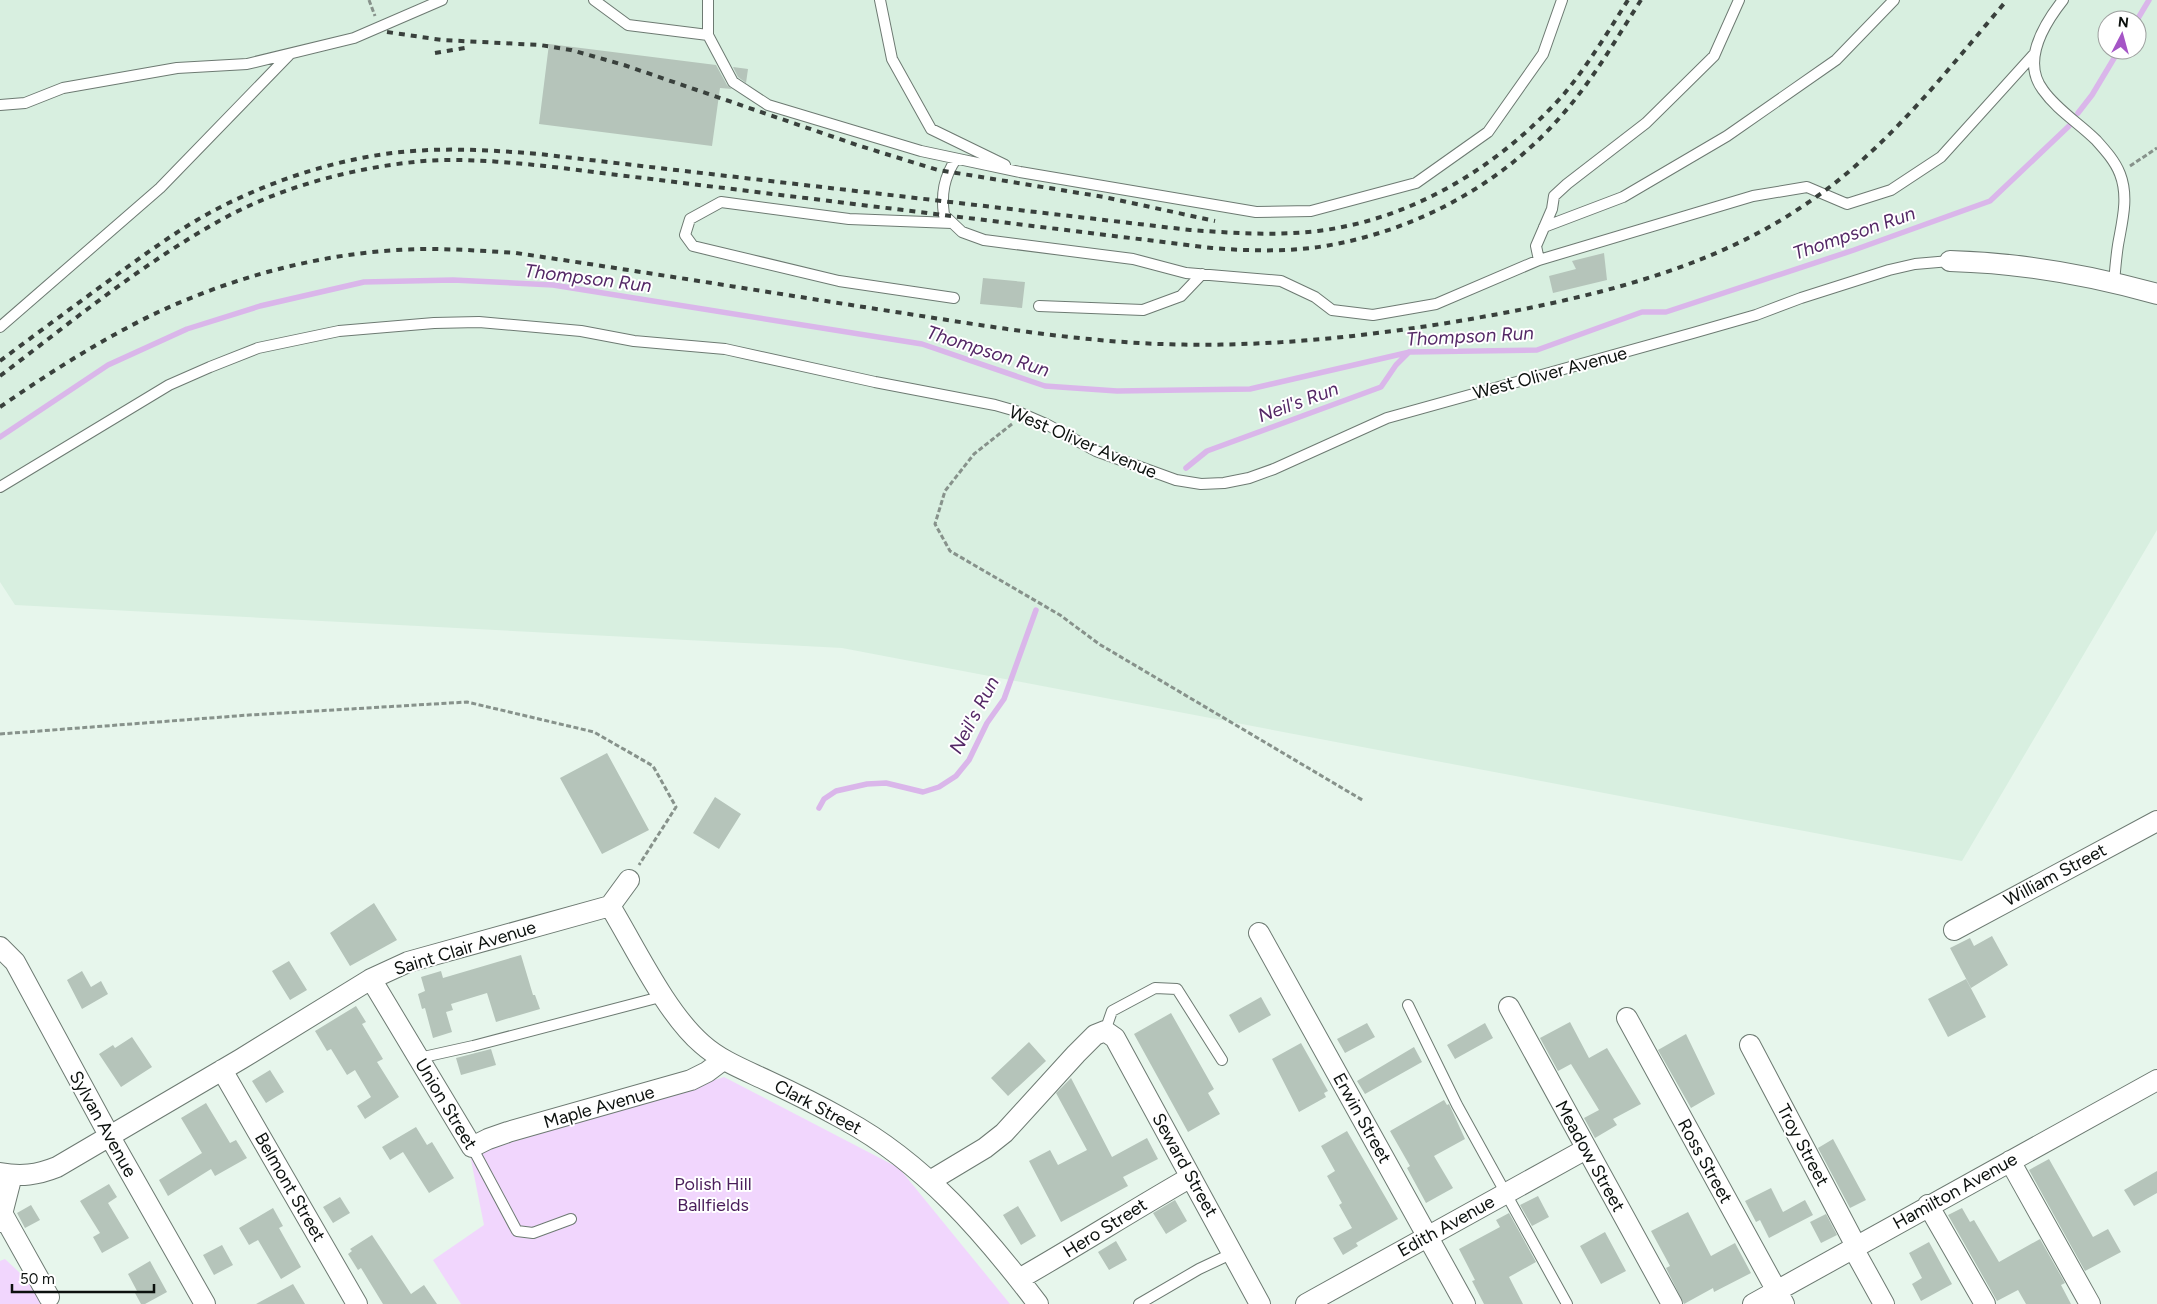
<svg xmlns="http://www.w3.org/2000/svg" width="2157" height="1304" viewBox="0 0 2157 1304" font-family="Figtree,sans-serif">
<rect width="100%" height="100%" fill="#e7f6ec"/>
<path fill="#d8efe0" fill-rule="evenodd" d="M0,0H2157V530L1962,861L842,648L15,605L0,582ZM2107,20H2137V50H2107Z"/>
<path fill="#f1d6fd" d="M724,1077L899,1168L1010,1304H461L433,1260L484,1225L470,1155Z
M5,1259L53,1304H0V1261Z"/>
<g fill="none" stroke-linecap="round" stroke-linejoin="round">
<path stroke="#dab6ea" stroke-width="5.5" d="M2137,20L2149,0
M2078,113L2092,95L2119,50
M0,437L108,365L187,329L260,306L364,282L453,280L553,285L922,344L1045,386L1117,391L1250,389L1410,352L1537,350L1642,312H1666L1854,250L1990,201L2069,126
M1186,468L1207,451L1381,387L1396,365L1409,352
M819,808L824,799L836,791L867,784L886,783L923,792L939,787L956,776L969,760L987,723L1004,699L1036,610"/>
</g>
<path fill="#b5c4ba" d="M549,44L716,65L727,85L732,89L720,88L712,146L539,124Z
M733,67L748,69L746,83L738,77Z
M1604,253L1607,280L1553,293L1549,276L1576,269L1572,261Z
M983,278L1025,282L1022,308L980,304Z
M607,753L649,830L602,854L560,778Z
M715,797L741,814L719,849L693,833Z
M374,903L397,940L350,966L330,933Z
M1992,936L2008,965L1971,988L1950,948L1970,938L1974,946Z
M521,955L533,995H535L540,1009L496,1022L487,993L451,1004L453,1010L446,1012L452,1032L433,1038L425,1008L422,1009L418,994L425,991L421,977L441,971L443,978Z
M289,961L307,990L290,1000L272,971Z
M82,971L91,987L101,981L108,994L82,1009L67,980Z
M1966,979L1986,1017L1948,1037L1928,999Z
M1261,997L1271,1015L1239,1033L1229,1015Z
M356,1006L366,1022L362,1024L383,1059L377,1062L399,1097L365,1119L357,1106L371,1097L355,1070L347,1075L331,1049L327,1051L315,1031Z
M1171,1013L1214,1089L1208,1093L1220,1114L1188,1132L1134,1034Z
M1570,1022L1589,1058L1607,1048L1641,1104L1613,1119L1617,1125L1595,1138L1584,1118L1599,1110L1571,1064L1558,1071L1540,1038Z
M1367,1023L1375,1037L1345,1053L1337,1039Z
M1485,1023L1493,1038L1455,1059L1447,1045Z
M1686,1034L1715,1094L1691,1108L1658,1050Z
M132,1037L152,1067L121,1087L99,1054L113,1045L115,1048Z
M1029,1042L1046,1061L1008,1096L991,1078Z
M1301,1043L1328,1091L1324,1093L1326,1097L1299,1112L1272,1059Z
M1414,1047L1422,1062L1365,1094L1357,1081Z
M491,1049L496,1065L461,1075L456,1058Z
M270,1070L284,1092L266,1103L252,1081Z
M1071,1078L1112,1157L1147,1138L1158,1159L1123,1177L1128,1186L1061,1222L1029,1161L1050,1150L1058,1165L1087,1150L1056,1093Z
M1444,1100L1447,1105L1449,1104L1465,1139L1434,1156L1453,1188L1426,1203L1407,1168L1410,1166L1390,1131Z
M206,1103L230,1143L236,1140L247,1158L215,1176L211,1169L168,1196L159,1180L202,1153L181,1118Z
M416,1127L427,1145L432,1142L454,1178L429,1193L403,1152L390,1160L382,1147Z
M1347,1131L1398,1219L1356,1243L1358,1246L1343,1255L1333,1238L1352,1228L1339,1205L1342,1203L1327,1176L1335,1171L1321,1146Z
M1833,1139L1866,1200L1850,1208L1818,1148Z
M2049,1159L2093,1237L2108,1229L2121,1252L2085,1271L2029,1170Z
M2157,1171V1193L2134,1206L2124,1190Z
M109,1184L117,1197L108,1203L129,1238L102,1253L93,1237L100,1233L80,1201Z
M1771,1188L1783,1212L1805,1200L1813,1215L1769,1238L1760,1220L1756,1222L1745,1201Z
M1538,1196L1549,1217L1532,1226L1520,1205Z
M340,1197L350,1213L333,1223L323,1207Z
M1175,1200L1187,1221L1166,1234L1153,1213Z
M31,1205L40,1220L25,1228L17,1213Z
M1018,1206L1036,1236L1021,1245L1003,1215Z
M273,1208L283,1226L279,1228L301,1267L281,1279L258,1240L249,1245L239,1228Z
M1962,1208L1970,1222L1974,1220L1999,1262L2040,1239L2065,1283L2061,1285L2071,1304H2026L2018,1290L1997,1301L1948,1215Z
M1688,1212L1711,1256L1735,1243L1751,1273L1714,1292L1713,1288L1684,1304L1666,1268L1670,1266L1651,1231Z
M1509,1213L1536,1262L1509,1277L1523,1304H1484L1472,1281L1475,1280L1459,1249L1500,1227L1496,1220Z
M1826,1214L1837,1235L1821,1243L1810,1222Z
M1605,1232L1626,1271L1601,1284L1580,1246Z
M372,1235L411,1294L424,1285L437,1304H383L361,1268L358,1270L348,1254L352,1251L350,1249Z
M1116,1241L1127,1260L1109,1270L1098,1252Z
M1929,1242L1952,1284L1921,1301L1912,1284L1922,1278L1909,1253Z
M222,1245L233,1265L214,1275L203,1255Z
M150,1261L167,1292L145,1304H141L135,1293L137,1291L128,1274Z
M293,1284L305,1304H256Z"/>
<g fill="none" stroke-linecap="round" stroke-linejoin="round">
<g stroke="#6d7a72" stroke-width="12">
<path id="service" d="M594,0L628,25L708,35
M708,0V35L733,82L768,105L921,151L1020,172L1256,212L1311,211L1416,183L1488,132L1543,54L1562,0
M880,0L892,59L931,129L1005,165
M2063,0C2044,24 2021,61 2043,90C2057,110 2079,123 2096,140C2105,150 2115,161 2120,174C2129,197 2122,222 2118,245C2116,258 2115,271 2114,283
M0,105L25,103L63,88L177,68L247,64L354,38L442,0
M956,159C944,177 941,194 944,215L962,232L984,240L1133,259L1186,273L1281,281L1315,297L1332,310L1373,315L1436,304L1539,260L1753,196L1807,187L1847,204L1891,190L1941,157L2035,53
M952,223L849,219L721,202L690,219L685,235L693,246L839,281L954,298
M1544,227L1623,197L1727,136L1836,60L1894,0
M1539,260L1536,246L1552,209L1554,196L1567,184L1646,123L1714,56L1739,0
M1039,306L1143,310L1181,296L1202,274
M0,327L160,188L289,55
M0,487L169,385L210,367L258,348L339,331L434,323L479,322L581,331L634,341L725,349L875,382L995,405L1016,411L1046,424L1096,451L1176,480L1201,484L1224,483L1249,478L1274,469L1387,418L1693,333L1756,315L1801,298L1889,270L1915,264L1950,261
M1408,1005L1457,1105L1567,1304
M1105,1031L1112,1011L1155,988L1177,989L1222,1060
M419,1058L473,1046L664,996
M472,1147L517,1231L533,1233L571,1219
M1139,1304L1199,1269L1233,1253"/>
</g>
<g stroke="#6d7a72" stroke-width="22">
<path id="minor" d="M1950,261C2020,263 2090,275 2157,294
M610,906C635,947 666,1013 702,1044C721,1061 745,1070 768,1081C794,1093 820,1106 845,1120C924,1163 984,1233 1038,1304
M1954,930L2157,821
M1259,933L1465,1304
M0,947L15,962L110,1137L205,1304
M371,979L472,1147L488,1139L508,1132L691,1080L707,1072L723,1060
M1509,1007L1672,1304
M1627,1018L1784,1304
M1750,1045L1856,1246
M222,1070L357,1304
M2010,1161L2090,1304
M0,1173C21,1177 37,1175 57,1167L241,1059L371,979L408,962L610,906L629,880
M930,1181L985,1148L1004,1133L1076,1054L1095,1035L1105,1031L1115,1038L1260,1304
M1928,1205L1985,1304
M2,1213L49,1297
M0,1222L12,1175
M1853,1248L1884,1304
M1019,1279C1077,1246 1133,1210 1191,1177
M1306,1304L1586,1149
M1753,1304L2157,1080"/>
</g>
<path stroke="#87928b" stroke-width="3" stroke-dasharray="5 2.5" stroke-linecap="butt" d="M369,0L375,16
M2130,166L2157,148
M1012,424L974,454L945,491L935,524L950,551L1060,615L1099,644L1364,801
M0,734L249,715L467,702L594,732L653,766L676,807L639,865"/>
<use href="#service" stroke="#fff" stroke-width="10"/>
<use href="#minor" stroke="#fff" stroke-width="20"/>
<path stroke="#39403c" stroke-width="4" stroke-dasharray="6 6" stroke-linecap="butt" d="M387,32L442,40L540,45L571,50L624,65L860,146L938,170L1104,197L1215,221
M435,53L470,47
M0,361C40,331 81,301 122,271C151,250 181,228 213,211C268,182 330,161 392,153C441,147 490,150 539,154L1190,230C1233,233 1275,236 1318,231C1414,219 1501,165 1564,94C1588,65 1608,32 1628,0
M0,376C75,319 149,258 232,214C291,184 358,167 424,161C464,158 505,162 545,166L1212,248C1250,251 1288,252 1325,246C1415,231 1503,184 1562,115C1593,80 1616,39 1641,0
M0,407C49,373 99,341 152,315C236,275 332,250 425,249C456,249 486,251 516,253C638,271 761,291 883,310C968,323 1053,338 1139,343C1263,350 1388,335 1509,312C1611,292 1716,265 1803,206C1885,152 1944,74 2007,0"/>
</g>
<g text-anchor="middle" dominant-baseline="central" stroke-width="4" stroke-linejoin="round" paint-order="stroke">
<g font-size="18" fill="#0c110e" stroke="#fff">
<text transform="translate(1550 373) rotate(-15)">West Oliver Avenue</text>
<text transform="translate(1083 442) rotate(23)">West Oliver Avenue</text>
<text transform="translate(2055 875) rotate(-28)">William Street</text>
<text transform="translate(465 948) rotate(-17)">Saint Clair Avenue</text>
<text transform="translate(446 1104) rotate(59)">Union Street</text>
<text transform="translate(599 1107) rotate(-16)">Maple Avenue</text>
<text transform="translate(818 1107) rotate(28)">Clark Street</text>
<text transform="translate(1362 1118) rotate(61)">Erwin Street</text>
<text transform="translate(103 1124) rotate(61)">Sylvan Avenue</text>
<text transform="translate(1803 1145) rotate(62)">Troy Street</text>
<text transform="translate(1590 1156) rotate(61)">Meadow Street</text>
<text transform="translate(1705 1161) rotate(61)">Ross Street</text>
<text transform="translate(1185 1165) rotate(61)">Seward Street</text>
<text transform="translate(290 1187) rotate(60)">Belmont Street</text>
<text transform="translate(1955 1191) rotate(-29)">Hamilton Avenue</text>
<text transform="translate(1446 1226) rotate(-29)">Edith Avenue</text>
<text transform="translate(1105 1228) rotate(-32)">Hero Street</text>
</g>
<g font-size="18" fill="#491d5a" stroke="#fff">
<text x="713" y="1184">Polish Hill<tspan x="713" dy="21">Ballfields</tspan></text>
</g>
<g font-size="19" font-style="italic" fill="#542866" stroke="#fff">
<text transform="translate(1854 233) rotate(-19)">Thompson Run</text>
<text transform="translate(588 278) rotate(7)">Thompson Run</text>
<text transform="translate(1470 336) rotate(-3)">Thompson Run</text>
<text transform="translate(988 351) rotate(18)">Thompson Run</text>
<text transform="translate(1298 402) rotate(-20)">Neil's Run</text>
<text transform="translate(974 715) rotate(-62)">Neil's Run</text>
</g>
</g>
<g transform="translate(2122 35) rotate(6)"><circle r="24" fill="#ffffff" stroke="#9ea09f"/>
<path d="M0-4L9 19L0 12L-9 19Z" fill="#a555c6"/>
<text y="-8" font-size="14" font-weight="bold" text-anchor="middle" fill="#0c110e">N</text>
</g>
<path d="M12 1284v8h142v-8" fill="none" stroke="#0c110e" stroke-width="2.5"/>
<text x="20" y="1284" font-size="15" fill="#0c110e" stroke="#ffffff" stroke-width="4" paint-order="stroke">50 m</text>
</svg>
